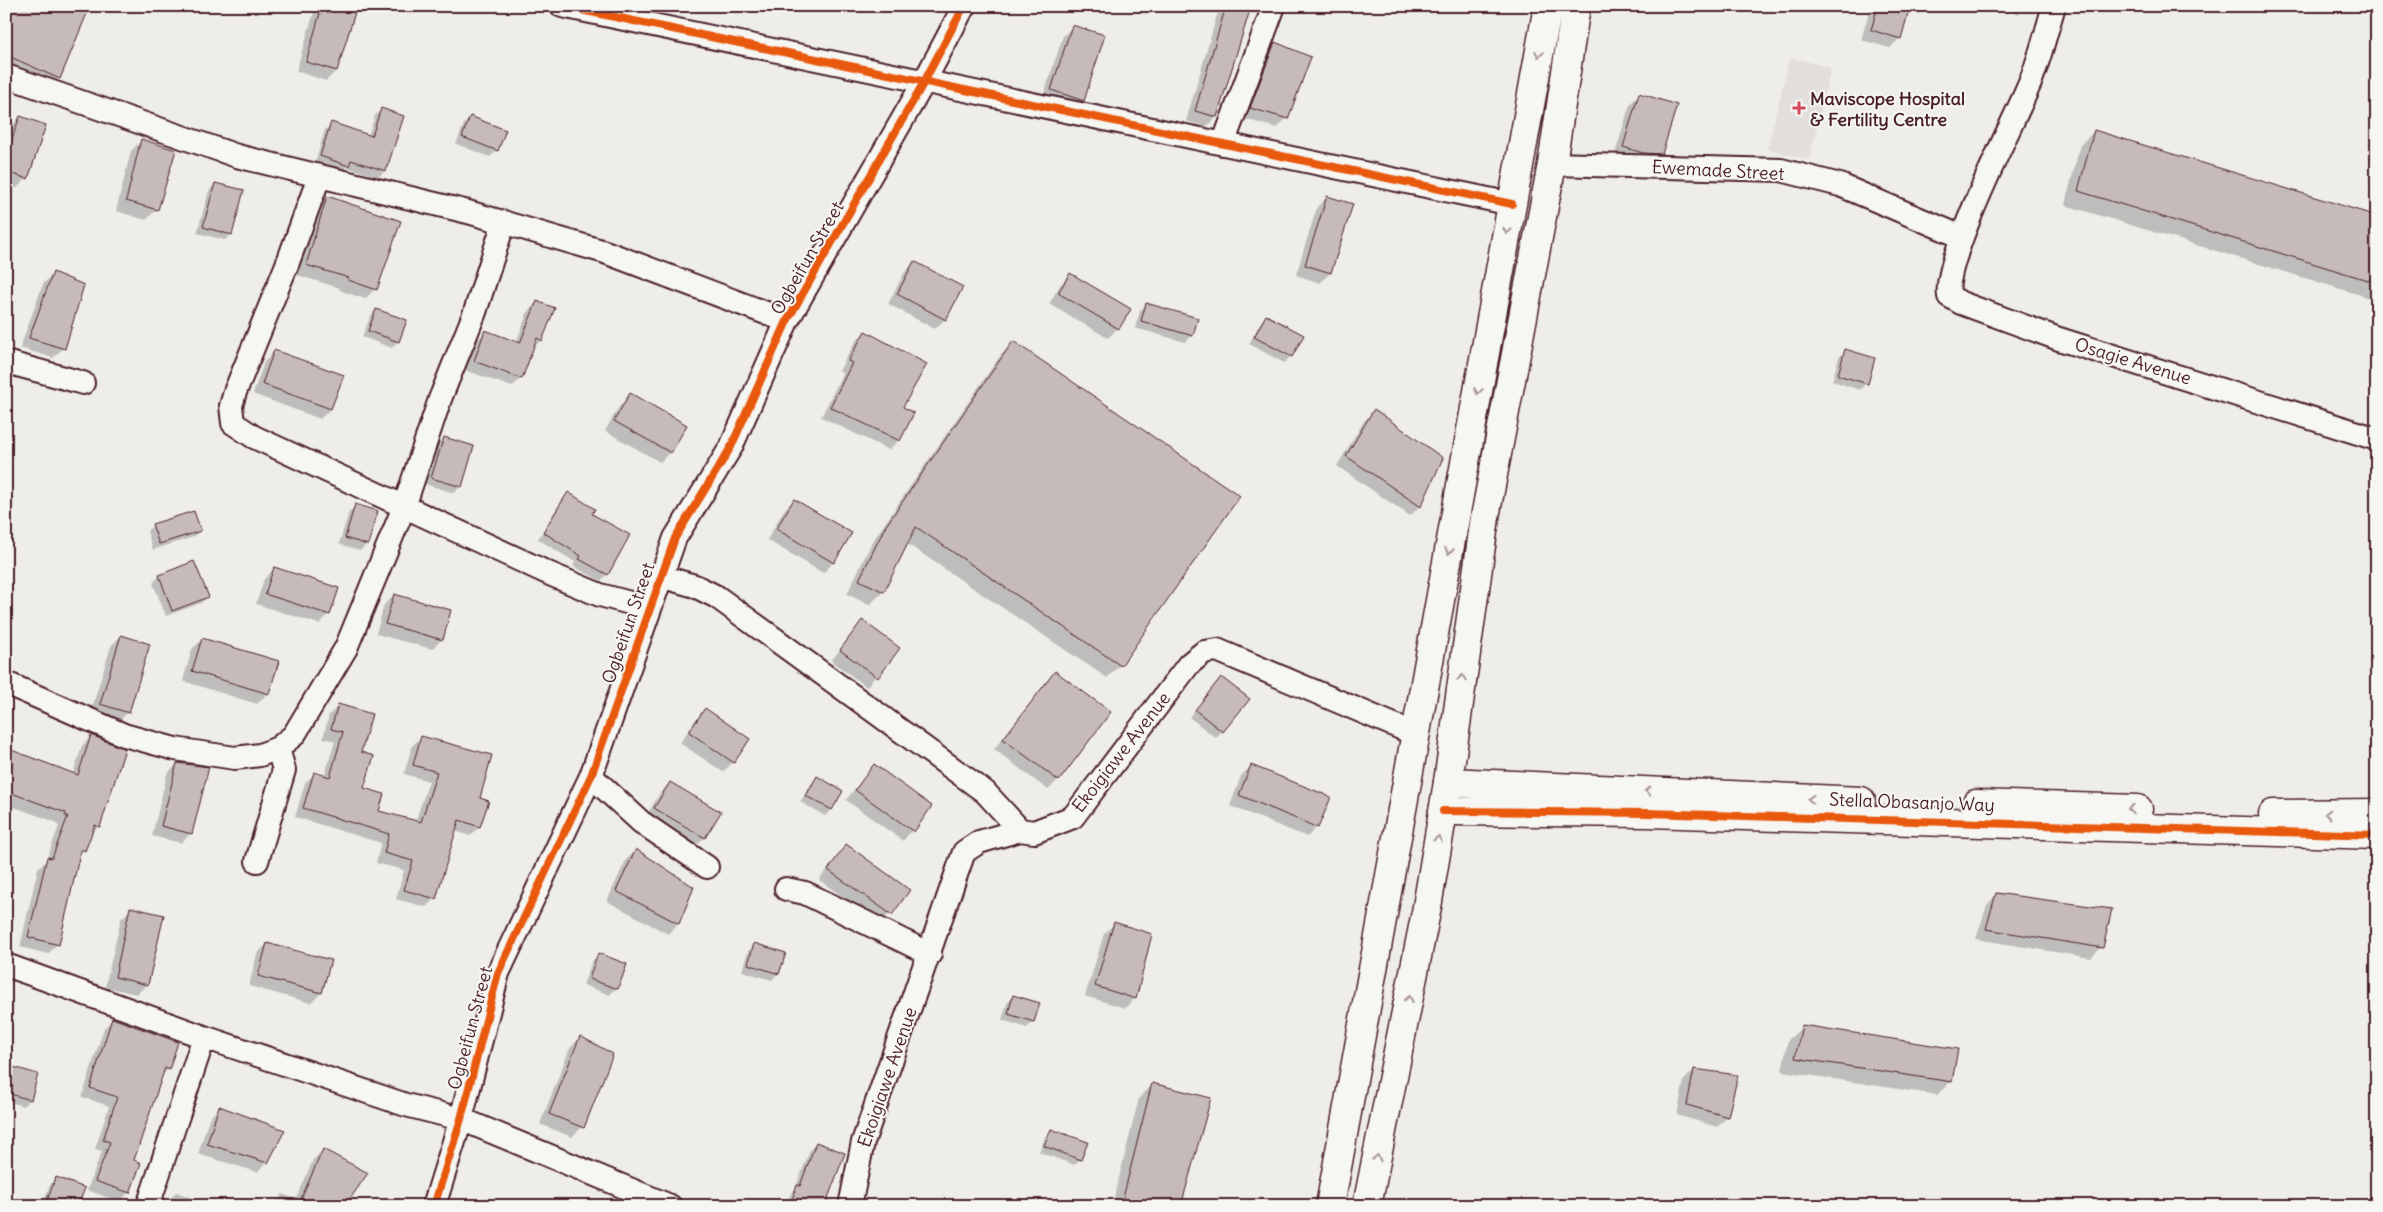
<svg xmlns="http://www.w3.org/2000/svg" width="2383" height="1212" viewBox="0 0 2383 1212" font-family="Delius,sans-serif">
<rect width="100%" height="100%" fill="#efedea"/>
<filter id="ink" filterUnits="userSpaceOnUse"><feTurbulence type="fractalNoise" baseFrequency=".02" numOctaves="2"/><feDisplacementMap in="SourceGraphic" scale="10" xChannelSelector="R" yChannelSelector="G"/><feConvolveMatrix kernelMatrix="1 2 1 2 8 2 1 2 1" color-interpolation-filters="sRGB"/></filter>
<g filter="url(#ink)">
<path fill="#e3dedc" d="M1790,57L1831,68L1809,160L1767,149Z"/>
<path fill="#0003" d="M6,6L59,78L50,86L6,67Z
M318,6H349L336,71L326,81L296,71L315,9Z
M646,6H665L661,11Z
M1226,6H1232L1216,117L1206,127L1186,121L1217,15Z
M1871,6H1909L1900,38L1890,48L1861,40Z
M1995,6H2025L2018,14Z
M1073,26L1083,100L1073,110L1042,100L1063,36Z
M1275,44L1287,118L1277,128L1241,118L1265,54Z
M1640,94L1661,153L1651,163L1614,157L1630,104Z
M381,110L385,171L378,177L346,167L341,172L315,163L325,130L332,124L368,136L375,116Z
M20,117L27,178L17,188L6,185V138L10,127Z
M470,118L497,150L490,157L456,144L464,124Z
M2094,131L2377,218V300L2065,205L2080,145Z
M141,141L174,151L156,210L146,220L116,211L131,151Z
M215,184L231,234L225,240L197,233L209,191Z
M1327,197L1330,273L1320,283L1296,275L1317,207Z
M327,198L375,289L365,299L339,290L340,288L297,275L317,208Z
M914,263L945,319L935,329L888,304L904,273Z
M53,274L63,348L53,358L20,348L43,284Z
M1070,275L1118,328L1108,338L1049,304L1060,285Z
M537,302L541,340L532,349L521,378L512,387L465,370L476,341L485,332L516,343L528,311Z
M1146,304L1197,319L1192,336L1185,342L1135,328L1140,311Z
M376,310L398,341L392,348L362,337L370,317Z
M1267,316L1291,356L1284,363L1249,344L1260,323Z
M865,332L901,408L912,413L899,440L889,450L821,417L843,373L839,371L855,342Z
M1013,343L1120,665L1107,678L906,543L883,592L869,605L847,594L872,542L1000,356Z
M1846,350L1866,383L1860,390L1832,381L1839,357Z
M274,352L342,376L330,409L320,419L253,394L264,362Z
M630,395L670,452L660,462L605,431L620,405Z
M1374,411L1420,506L1410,516L1337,466L1364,421Z
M444,438L473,447L460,487L454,493L425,484L437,445Z
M568,494L590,515L607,574L601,581L573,566L575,562L538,539L562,500Z
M794,500L850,533L833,563L823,573L767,540L784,510Z
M356,505L367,544L360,551L339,544L349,512Z
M153,525L199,531L193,537L153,550L147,531Z
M194,563L207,597L201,603L166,616L153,583L159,576Z
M274,569L329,614L319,624L256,604L264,579Z
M394,595L442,639L432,649L376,634L384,605Z
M862,622L898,648L867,687L831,661Z
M121,636L128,712L118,722L90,714L111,646Z
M203,639L277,662L267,694L257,704L183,681L192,649Z
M1055,673L1058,780L1048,790L994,749Z
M1221,678L1222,731L1216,738L1189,717Z
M338,706L359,753L363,789L378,812L415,822L429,781L404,774L412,746L421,737L479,827L470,836L455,831L435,898L426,907L396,899L404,870L376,863L381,843L295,817L305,783L314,774L324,777L335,741L323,738L329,715Z
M705,710L733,762L723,772L680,743L695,720Z
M91,736L99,826L89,837L84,850L78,856L57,944L48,954L20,947L38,868L46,861L59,826L57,825L58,823L6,804V750L73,774L82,746Z
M177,764L191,833L181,843L152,836L167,774Z
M874,765L931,806L903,841L846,800Z
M1251,766L1317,827L1307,837L1230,806L1241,776Z
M817,778L831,810L825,816L800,802L811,784Z
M670,783L719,812L704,838L694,848L645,818L660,793Z
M846,846L908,890L881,924L819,880Z
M636,850L692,888L678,924L668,934L607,901L626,860Z
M1997,894L2101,947L2091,958L1976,939L1987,905Z
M131,909L147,984L137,994L105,987L121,919Z
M1114,924L1135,998L1125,1008L1085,996L1104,934Z
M267,944L330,961L321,993L311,1003L249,986L257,954Z
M755,945L778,973L772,980L742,971L748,951Z
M599,954L616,988L610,995L583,985L592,961Z
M1014,997L1033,1021L1027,1028L1002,1020L1007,1003Z
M113,1019L168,1069L161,1076L133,1161L129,1192L120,1202L87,1190L102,1151L95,1149L109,1106L82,1097L104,1028Z
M1802,1027L1951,1081L1937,1095L1782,1071L1788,1040Z
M580,1038L582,1127L572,1137L540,1124L570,1048Z
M6,1066L30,1099L23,1106L6,1101Z
M1694,1070L1736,1076L1727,1117L1717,1127L1677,1115L1684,1080Z
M1152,1085L1180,1206H1112L1139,1098Z
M219,1108L267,1162L257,1172L198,1154L209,1118Z
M1051,1130L1080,1159L1074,1165L1039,1152L1045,1137Z
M816,1143L826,1198L829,1199L827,1206H786L791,1193L795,1189L810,1150Z
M323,1150L344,1206H272L283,1194L296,1200L313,1160Z
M56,1178L76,1206H42L50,1185Z
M176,1192L213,1206H164Z"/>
<path fill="#c6babb" stroke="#4a1f2b" d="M6,6H90L60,79L6,55Z
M322,6H357L337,71L306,62Z
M1226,6H1236L1250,10L1217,117L1195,111Z
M1878,6H1910L1901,39L1871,30Z
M1072,25L1105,35L1084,101L1051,90Z
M1275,42L1311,57L1288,119L1250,108Z
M1639,93L1677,105L1662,154L1643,153L1623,147Z
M381,108L404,116L386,171L351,160L349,166L320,156L331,122L372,136Z
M20,116L46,125L28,179L6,172V156Z
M470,116L506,130L498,151L462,137Z
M2094,130L2377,216V283L2078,191Z
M141,139L176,150L158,210L126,201Z
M215,183L244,190L232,235L203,227Z
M327,196L401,221L377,290L348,280L349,278L306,265Z
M1327,196L1353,204L1331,273L1305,265Z
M914,261L963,287L946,320L897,294Z
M53,272L84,285L65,349L29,338Z
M1070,273L1131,309L1119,329L1058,293Z
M537,301L555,308L542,341L537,338L522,379L474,361L485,330L520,343Z
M1146,303L1198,318L1193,336L1141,321Z
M376,309L407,320L399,342L368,331Z
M1266,315L1304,335L1292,357L1254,337Z
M865,331L927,364L903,407L914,413L900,441L830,407L852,363L848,361Z
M1013,341L1240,496L1121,666L916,527L884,592L859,580L885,527Z
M1845,349L1875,358L1868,384L1838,375Z
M274,350L344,375L331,409L262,384Z
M630,393L687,425L671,453L614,421Z
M1374,409L1443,458L1421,507L1346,456Z
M444,437L474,446L462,487L431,478Z
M568,492L595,509L592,514L630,535L608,575L579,559L581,556L543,532Z
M794,499L852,533L834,563L776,529Z
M355,504L378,511L368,545L345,538Z
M194,511L201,531L159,544L152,524Z
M194,561L209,597L172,611L159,575Z
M274,567L339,588L330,615L265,594Z
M394,594L451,610L443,640L385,624Z
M862,620L900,648L878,678L840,650Z
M121,635L150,644L129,713L100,704Z
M202,638L279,661L269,694L192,671Z
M1055,671L1111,712L1059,781L1003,739Z
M1221,677L1250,699L1223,732L1195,710Z
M338,704L372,714L361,752L374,756L364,788L384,794L379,811L421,822L437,772L413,765L421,736L492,755L480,798L489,801L480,827L459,820L436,899L404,890L413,861L384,853L389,834L303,808L314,772L330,777L343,732L331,729Z
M705,708L750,739L734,763L689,732Z
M91,735L125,749L100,827L95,825L85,851L81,849L59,945L28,937L47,857L52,858L68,816H65L66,813L6,791V748L78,775Z
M177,763L209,767L192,834L161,826Z
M874,764L932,806L914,832L855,790Z
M1251,765L1331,797L1318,828L1239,795Z
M817,776L843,791L832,810L806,796Z
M670,782L721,812L705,838L654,808Z
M846,844L910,890L892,915L828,870Z
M636,849L694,887L679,924L616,891Z
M1996,893L2112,909L2103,948L1986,929Z
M130,907L164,915L148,985L115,977Z
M1114,922L1152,934L1136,999L1095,986Z
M267,943L331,960L322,993L258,976Z
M754,943L786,953L779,974L748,964Z
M598,953L627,964L618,989L589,979Z
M1013,995L1040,1003L1034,1022L1008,1014Z
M112,1018L178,1042L169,1070L165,1068L134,1160L141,1163L130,1193L95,1181L110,1142L103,1140L117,1097L90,1088Z
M1802,1025L1958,1049L1952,1082L1795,1058Z
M580,1036L613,1054L584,1128L549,1114Z
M6,1065L38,1074L31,1100L6,1093Z
M1694,1069L1738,1075L1728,1117L1687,1105Z
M1152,1083L1211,1098L1181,1206H1121Z
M219,1106L285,1130L268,1163L207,1144Z
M1051,1129L1088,1142L1081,1160L1044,1146Z
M816,1142L845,1153L825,1206H790L797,1185L800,1186Z
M323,1149L368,1173L345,1206H298Z
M56,1177L85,1188L78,1206H45Z"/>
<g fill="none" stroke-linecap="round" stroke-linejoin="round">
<g stroke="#4a1f2b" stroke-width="26">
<path id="minor" d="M562,6L1512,204
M2054,6C2046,32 2040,58 2030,83C2013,124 1942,261 1949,296L1961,303L2059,339L2377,439
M6,76L237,156L468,212L605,252L787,321
M1223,144L1274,6
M1552,164L1781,170L1840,185L1962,237
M319,177L288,262L235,392L231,406L233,423L254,437L550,574L600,595L649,608
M6,362L83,383
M660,576L695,586L717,597L985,792L1020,830
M6,683L124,735L175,749L235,758L260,755L278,748L294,735L346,648L404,507L440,399L475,312L504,222
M591,776L641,822L707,867
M257,861L284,770L278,748
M786,889L805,893L930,954
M6,965L204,1037L406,1105L461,1119L670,1206
M148,1206L204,1037
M434,1206L461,1119L498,973L591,776L675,538L731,447L787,321L924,82L964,6
M850,1206L863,1142L964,852L979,842L1020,830L1034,832L1073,817L1189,664L1204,652L1217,650L1415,734"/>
</g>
<g stroke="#4a1f2b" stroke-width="31">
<path id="tertiary" d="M1448,782L1861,801
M1976,804L2138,809
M1443,811L1647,813L2377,835
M2273,814L2377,813"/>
</g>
<g stroke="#4a1f2b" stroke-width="31">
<path id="trunk" d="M1330,1206L1548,6
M1367,1206L1427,907L1448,782L1485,517L1552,164L1576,6"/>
</g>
<use href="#minor" stroke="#f6f6f2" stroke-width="22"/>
<use href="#tertiary" stroke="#f6f6f2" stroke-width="28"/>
<use href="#trunk" stroke="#f6f6f2" stroke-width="28"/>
<g stroke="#f6f6f2" stroke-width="11">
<path id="cycleway" d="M562,6L1512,204
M1443,811L1647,813L2377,835
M434,1206L461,1119L498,973L591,776L675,538L731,447L787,321L924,82L964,6"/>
</g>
<use href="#cycleway" stroke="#e8590c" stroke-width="8"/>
</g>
<defs><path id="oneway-chevron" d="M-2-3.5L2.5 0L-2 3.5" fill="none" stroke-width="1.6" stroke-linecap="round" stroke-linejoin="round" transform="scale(1.25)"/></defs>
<g stroke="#a99598">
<use href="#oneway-chevron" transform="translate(1539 54) rotate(100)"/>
<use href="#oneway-chevron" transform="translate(1507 231) rotate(100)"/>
<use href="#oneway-chevron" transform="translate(1478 391) rotate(100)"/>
<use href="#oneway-chevron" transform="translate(1449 551) rotate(100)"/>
<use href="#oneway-chevron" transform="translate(1462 678) rotate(-82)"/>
<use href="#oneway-chevron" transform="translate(1648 791) rotate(-177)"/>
<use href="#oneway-chevron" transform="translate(1811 799) rotate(-177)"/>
<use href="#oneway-chevron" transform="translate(2131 809) rotate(-177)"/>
<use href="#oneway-chevron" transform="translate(2328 814) rotate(179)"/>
<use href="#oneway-chevron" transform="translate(1438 839) rotate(-80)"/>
<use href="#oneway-chevron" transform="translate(1409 999) rotate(-79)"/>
<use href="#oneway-chevron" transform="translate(1377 1158) rotate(-78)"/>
</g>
</g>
<path fill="#d1495b" stroke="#f6f6f2" stroke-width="2" d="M1796.5 100.5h5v5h5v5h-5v5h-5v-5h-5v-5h5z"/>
<g text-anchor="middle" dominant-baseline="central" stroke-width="4" stroke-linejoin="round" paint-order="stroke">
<g font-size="18" font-weight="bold" fill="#4a1f2b" stroke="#f6f6f2" text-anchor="start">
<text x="1810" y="98">Maviscope Hospital<tspan x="1810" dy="21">&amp; Fertility Centre</tspan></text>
</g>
<g font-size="18" fill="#4a1f2b" stroke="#f6f6f2">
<text transform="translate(1718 170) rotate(3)">Ewemade Street</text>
<text transform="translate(807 258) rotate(-60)">Ogbeifun Street</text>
<text transform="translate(2133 361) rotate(17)">Osagie Avenue</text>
<text transform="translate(628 623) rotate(-71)">Ogbeifun Street</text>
<text transform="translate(1121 752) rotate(-52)">Ekoigiawe Avenue</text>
<text transform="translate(1912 802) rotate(2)">Stella Obasanjo Way</text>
<text transform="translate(470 1028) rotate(-75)">Ogbeifun Street</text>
<text transform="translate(887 1077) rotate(-71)">Ekoigiawe Avenue</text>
</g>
</g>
<rect width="2383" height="1212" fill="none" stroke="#f6f6f2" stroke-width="25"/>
<rect x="12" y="12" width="2358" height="1187" fill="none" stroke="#4a1f2b" stroke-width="2" filter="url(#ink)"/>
</svg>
